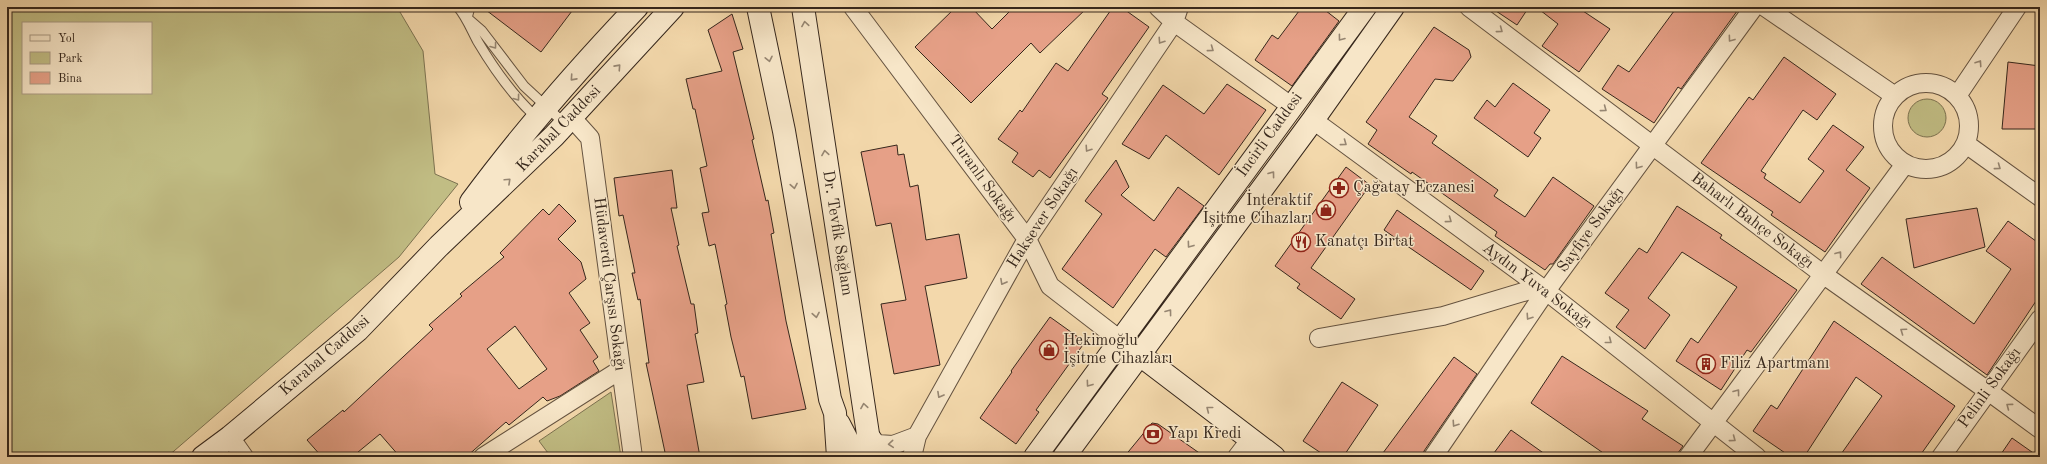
<svg xmlns="http://www.w3.org/2000/svg" width="2047" height="464" viewBox="0 0 2047 464" font-family="'Old Standard TT',serif">
<rect width="100%" height="100%" fill="#f3d8ab"/>
<filter id="stains"><feTurbulence type="fractalNoise" baseFrequency=".005" numOctaves="4"/><feColorMatrix values="0 0 0 0 .2 0 0 0 0 .09 0 0 0 0 .02 0 0 0 .5 -.17"/></filter>
<radialGradient id="worn" r=".72"><stop offset=".6" stop-color="#630" stop-opacity="0"/><stop offset="1" stop-color="#630" stop-opacity=".3"/></radialGradient>
<path fill="#c1bd84" stroke="#7c7250" fill-rule="evenodd" d="M7,7H397L423,51L435,174L458,184L399,257L167,457H7ZM23,23H151V93H23Z
M1908 118a19 19 0 1 1 38 0a19 19 0 1 1-38 0Z
M611,392L621,457H551L539,441Z"/>
<path fill="#e6a087" stroke="#36271c" fill-rule="evenodd" d="M482,7H575L541,52Z
M956,7H971L992,29L1014,7H1088L1040,53L1031,43L971,103L915,47Z
M1113,7H1121L1149,27L1102,94L1108,98L1050,178L1039,170L1033,177L1012,162L1018,153L998,139L1020,110L1022,112L1056,63L1068,71Z
M1302,7H1321L1339,21L1292,86L1255,60L1272,35L1278,39Z
M1490,7H1529L1517,25Z
M1536,7H1577L1610,29L1579,72L1542,46L1558,24Z
M1677,7H1740L1681,89L1678,87L1654,123L1602,89L1618,65L1629,72Z
M732,14L743,49L733,52L754,139L752,140L766,201L768,200L774,233L771,234L786,321L806,409L752,419L744,376L741,377L731,337L725,305L727,304L715,244L709,246L702,213L709,212L700,168L707,166L695,109H693L686,79L722,71L708,30Z
M1434,27L1469,50L1471,57L1453,81L1435,79L1409,117L1437,136L1432,143L1498,190L1494,196L1525,217L1553,177L1594,206L1553,264H1550L1545,270L1495,236L1497,232L1412,172L1411,174L1368,144L1377,130L1366,122Z
M1784,57L1836,94L1817,120L1803,110L1761,171L1766,174L1764,178L1800,203L1824,171L1808,159L1833,125L1864,147L1846,170L1870,188L1825,252L1771,215L1773,212L1701,163L1749,97L1753,100Z
M2008,62L2040,66V129H2002Z
M1513,83L1550,110L1534,133L1541,138L1528,157L1474,118L1487,100L1495,107Z
M1227,84L1266,110L1219,175L1166,135L1149,159L1122,144L1163,85L1204,114Z
M897,145L898,155L904,154L910,187L918,185L926,240L959,234L967,278L925,286L940,365L894,374L881,304L906,300L891,223L876,226L861,152Z
M1116,160L1129,187L1121,195L1154,221L1178,187L1204,206L1166,257L1155,249L1113,308L1062,269L1102,214L1085,201Z
M1346,167L1370,185L1311,268L1355,299L1341,319L1297,288L1300,284L1275,266Z
M672,170L677,208H671L679,245L677,246L691,304H694L698,333L695,334L704,382L687,385L700,457H666L646,363H649L640,299L638,300L632,273H635L623,215L619,216L614,178Z
M559,204L576,221L558,239L581,262L586,279L569,293L590,323L580,330L598,357L593,361L599,371L560,396L547,401L543,397L509,425L506,422L466,457H400L380,434L352,457H322L307,440L343,410L344,412L433,329L429,325L462,296L460,294L504,257L500,253L543,209L549,215ZM515,326L547,369L519,389L487,349Z
M1677,206L1722,235L1720,238L1797,290L1751,352L1747,350L1721,390L1676,361L1691,338L1698,343L1737,287L1682,252L1648,298L1670,315L1645,349L1616,327L1629,310L1605,293L1639,248L1647,253Z
M1977,208L1985,247L1914,268L1906,219Z
M1397,210L1484,271L1471,290L1384,230Z
M2008,221L2040,244V295L1987,375L1861,284L1882,257L1974,324L2011,269L1986,251Z
M1050,317L1085,342L1036,410L1039,412L1016,444L980,418L1012,372L1011,371Z
M1834,321L1955,406L1919,457H1839L1882,396L1856,377L1804,457H1791L1753,431L1771,405L1777,409Z
M1562,356L1648,411L1642,419L1683,446L1675,457H1609L1531,403Z
M1454,357L1477,374L1424,451L1423,457H1380Z
M1342,382L1378,405L1343,457H1327L1303,441Z
M1152,423L1158,424L1205,457H1124Z
M1511,430L1549,457H1491Z
M2012,438L2039,457H1999Z"/>
<g fill="none" stroke-linecap="round" stroke-linejoin="round">
<g stroke="#655340" stroke-width="11">
<path id="lane" d="M458,7C467,18 471,29 478,42C494,69 514,97 537,118
M467,18L482,31L524,86L565,124
M467,18L470,7"/>
</g>
<g stroke="#655340" stroke-width="20">
<path id="street" d="M853,7L1027,239L1050,286L1120,340
M1158,7L1174,22L1291,106
M1469,7L1824,275L1988,391L2040,429
M1765,7L1895,96
M1883 126a43 43 0 1 1 86 0a43 43 0 1 1-86 0Z
M1957,96L2017,7
M572,118L590,138L633,457
M1313,120L1546,291L1757,457
M1966,144L2040,197
M1319,338L1443,316L1540,287
M868,434L877,444L893,445L917,436
M230,437L244,457
M483,457L620,370
M912,457L917,436L1027,239L1174,22L1179,7
M1237,457L1250,440
M1433,457L1546,291L1754,7
M1688,457L1905,164
M1941,457L2040,319"/>
</g>
<g stroke="#36271c" stroke-width="24">
<path id="secondary" d="M758,7L784,131L830,399L835,413L838,457
M803,7L868,434L876,457
M471,202C522,133 578,69 637,7
M1127,345L1274,457
M839,424L856,457
M203,457L230,437L358,330L439,246L554,136L673,7
M1035,457L1365,7
M1064,457L1313,120L1393,7"/>
</g>
<use href="#lane" stroke="#f7e6c8" stroke-width="9"/>
<use href="#street" stroke="#f7e6c8" stroke-width="18"/>
<use href="#secondary" stroke="#f7e6c8" stroke-width="22"/>
</g>
<defs><path id="oneway-chevron" d="M-2-3.5L2.5 0L-2 3.5" fill="none" stroke-width="1.6" stroke-linecap="round" stroke-linejoin="round"/></defs>
<g stroke="#968672">
<use href="#oneway-chevron" transform="translate(805 24) rotate(-99)"/>
<use href="#oneway-chevron" transform="translate(1500 30) rotate(37)"/>
<use href="#oneway-chevron" transform="translate(1341 38) rotate(127)"/>
<use href="#oneway-chevron" transform="translate(1731 39) rotate(126)"/>
<use href="#oneway-chevron" transform="translate(1161 41) rotate(124)"/>
<use href="#oneway-chevron" transform="translate(494 46) rotate(53)"/>
<use href="#oneway-chevron" transform="translate(1211 49) rotate(36)"/>
<use href="#oneway-chevron" transform="translate(769 59) rotate(78)"/>
<use href="#oneway-chevron" transform="translate(1979 63) rotate(-56)"/>
<use href="#oneway-chevron" transform="translate(618 67) rotate(-48)"/>
<use href="#oneway-chevron" transform="translate(573 78) rotate(132)"/>
<use href="#oneway-chevron" transform="translate(517 98) rotate(53)"/>
<use href="#oneway-chevron" transform="translate(1604 109) rotate(37)"/>
<use href="#oneway-chevron" transform="translate(1344 143) rotate(36)"/>
<use href="#oneway-chevron" transform="translate(1088 149) rotate(124)"/>
<use href="#oneway-chevron" transform="translate(825 153) rotate(-99)"/>
<use href="#oneway-chevron" transform="translate(1638 166) rotate(126)"/>
<use href="#oneway-chevron" transform="translate(1998 167) rotate(36)"/>
<use href="#oneway-chevron" transform="translate(1272 174) rotate(-53)"/>
<use href="#oneway-chevron" transform="translate(508 181) rotate(-43)"/>
<use href="#oneway-chevron" transform="translate(794 186) rotate(80)"/>
<use href="#oneway-chevron" transform="translate(1449 220) rotate(36)"/>
<use href="#oneway-chevron" transform="translate(1190 245) rotate(126)"/>
<use href="#oneway-chevron" transform="translate(1839 254) rotate(-54)"/>
<use href="#oneway-chevron" transform="translate(1003 282) rotate(119)"/>
<use href="#oneway-chevron" transform="translate(1169 312) rotate(-53)"/>
<use href="#oneway-chevron" transform="translate(816 315) rotate(80)"/>
<use href="#oneway-chevron" transform="translate(1529 317) rotate(124)"/>
<use href="#oneway-chevron" transform="translate(1903 331) rotate(-145)"/>
<use href="#oneway-chevron" transform="translate(1609 341) rotate(38)"/>
<use href="#oneway-chevron" transform="translate(1089 384) rotate(126)"/>
<use href="#oneway-chevron" transform="translate(1737 392) rotate(-53)"/>
<use href="#oneway-chevron" transform="translate(940 395) rotate(119)"/>
<use href="#oneway-chevron" transform="translate(864 406) rotate(-99)"/>
<use href="#oneway-chevron" transform="translate(2009 406) rotate(-143)"/>
<use href="#oneway-chevron" transform="translate(1209 409) rotate(-142)"/>
<use href="#oneway-chevron" transform="translate(1455 424) rotate(124)"/>
<use href="#oneway-chevron" transform="translate(1733 439) rotate(37)"/>
<use href="#oneway-chevron" transform="translate(891 444) rotate(175)"/>
</g>
<defs>
<g id="pharmacy-ring" transform="scale(1)"><circle r="9.5" fill="#f7e6c8" stroke="#8f2418" stroke-width="1.5"/><path d="M-2-6h4v4h4v4h-4v4h-4v-4h-4v-4h4Z" fill="#8f2418"/></g>
<g id="shop-ring" transform="scale(1)"><circle r="9.5" fill="#f7e6c8" stroke="#8f2418" stroke-width="1.5"/><path d="M-5-2.5h2.3a2.7 3.5 0 0 1 5.4 0H5L5.5 6h-11ZM-1.5-2.5h3a1.5 2.3 0 0 0-3 0Z" fill="#8f2418"/></g>
<g id="restaurant-ring" transform="scale(1)"><circle r="9.5" fill="#f7e6c8" stroke="#8f2418" stroke-width="1.5"/><path d="M-5-6h1v4h1v-4h1v4h1v-4h1v5L-1.5 .5V6h-2V.5L-5-1ZM5-6V6H3V1.5H1.5Q1.5-4 5-6Z" fill="#8f2418"/></g>
<g id="building-ring" transform="scale(1)"><circle r="9.5" fill="#f7e6c8" stroke="#8f2418" stroke-width="1.5"/><path d="M-4-6H4V6H1V3H-1V6H-4ZM-2.5-4.3h1.7v1.8h-1.7ZM.8-4.3h1.7v1.8H.8ZM-2.5-1h1.7V.8h-1.7ZM.8-1h1.7V.8H.8Z" fill="#8f2418"/></g>
<g id="bank-ring" transform="scale(1)"><circle r="9.5" fill="#f7e6c8" stroke="#8f2418" stroke-width="1.5"/><path d="M-6-4H6V4H-6ZM0-2.3a2.3 2.3 0 1 0 0 4.6a2.3 2.3 0 1 0 0-4.6Z" fill="#8f2418"/></g>
</defs>
<g fill-rule="evenodd">
<use href="#pharmacy-ring" x="1339" y="188"/>
<use href="#shop-ring" x="1326" y="210"/>
<use href="#restaurant-ring" x="1301" y="242"/>
<use href="#shop-ring" x="1049" y="350"/>
<use href="#building-ring" x="1706" y="364"/>
<use href="#bank-ring" x="1153" y="434"/>
</g>
<g text-anchor="middle" dominant-baseline="central" stroke-width="3" stroke-linejoin="round" paint-order="stroke">
<g font-size="16" fill="#36271c" stroke="#f7e6c8">
<text transform="translate(559 129) rotate(-46)">Karabal Caddesi</text>
<text transform="translate(1270 135) rotate(-54)">İncirli Caddesi</text>
<text transform="translate(982 179) rotate(54)">Turanlı Sokağı</text>
<text transform="translate(1043 218) rotate(-57)">Haksever Sokağı</text>
<text transform="translate(1752 221) rotate(37)">Baharlı Bahçe Sokağı</text>
<text transform="translate(1591 230) rotate(-54)">Sayfiye Sokağı</text>
<text transform="translate(837 233) rotate(81)">Dr. Tevfik Sağlam</text>
<text transform="translate(609 284) rotate(83)">Hüdaverdi Çarşısı Sokağı</text>
<text transform="translate(1537 286) rotate(37)">Aydın Yuva Sokağı</text>
<text transform="translate(325 356) rotate(-41)">Karabal Caddesi</text>
<text transform="translate(1990 388) rotate(-54)">Pelinli Sokağı</text>
</g>
<g font-size="16" fill="#36271c" stroke="#f7e6c8" text-anchor="start">
<text x="1353" y="188">Çağatay Eczanesi</text>
<text x="1312" y="201" text-anchor="end">İnteraktif<tspan x="1312" dy="18">İşitme Cihazları</tspan></text>
<text x="1315" y="242">Kanatçı Birtat</text>
<text x="1063" y="341">Hekimoğlu<tspan x="1063" dy="18">İşitme Cihazları</tspan></text>
<text x="1720" y="364">Filiz Apartmanı</text>
<text x="1167" y="434">Yapı Kredi</text>
</g>
</g>
<rect width="2047" height="464" fill="none" stroke="#f3d8ab" stroke-width="24"/>
<rect x="8" y="8" width="2031" height="448" fill="none" stroke="#36271c" stroke-width="2"/>
<rect x="12" y="12" width="2023" height="440" fill="none" stroke="#36271c"/>
<rect x="22" y="22" width="130" height="72" fill="#f7e6c8" stroke="#aa9a83"/>
<rect x="30" y="35" width="20" height="6" fill="#f7e6c8" stroke="#aa9a83"/>
<text x="58" y="42" font-size="12" fill="#36271c">Yol</text>
<rect x="30" y="52" width="20" height="12" fill="#c1bd84" stroke="#aa9a83"/>
<text x="58" y="62" font-size="12" fill="#36271c">Park</text>
<rect x="30" y="72" width="20" height="12" fill="#e6a087" stroke="#aa9a83"/>
<text x="58" y="82" font-size="12" fill="#36271c">Bina</text>
<rect width="100%" height="100%" filter="url(#stains)"/>
<rect width="100%" height="100%" fill="url(#worn)"/>
</svg>
